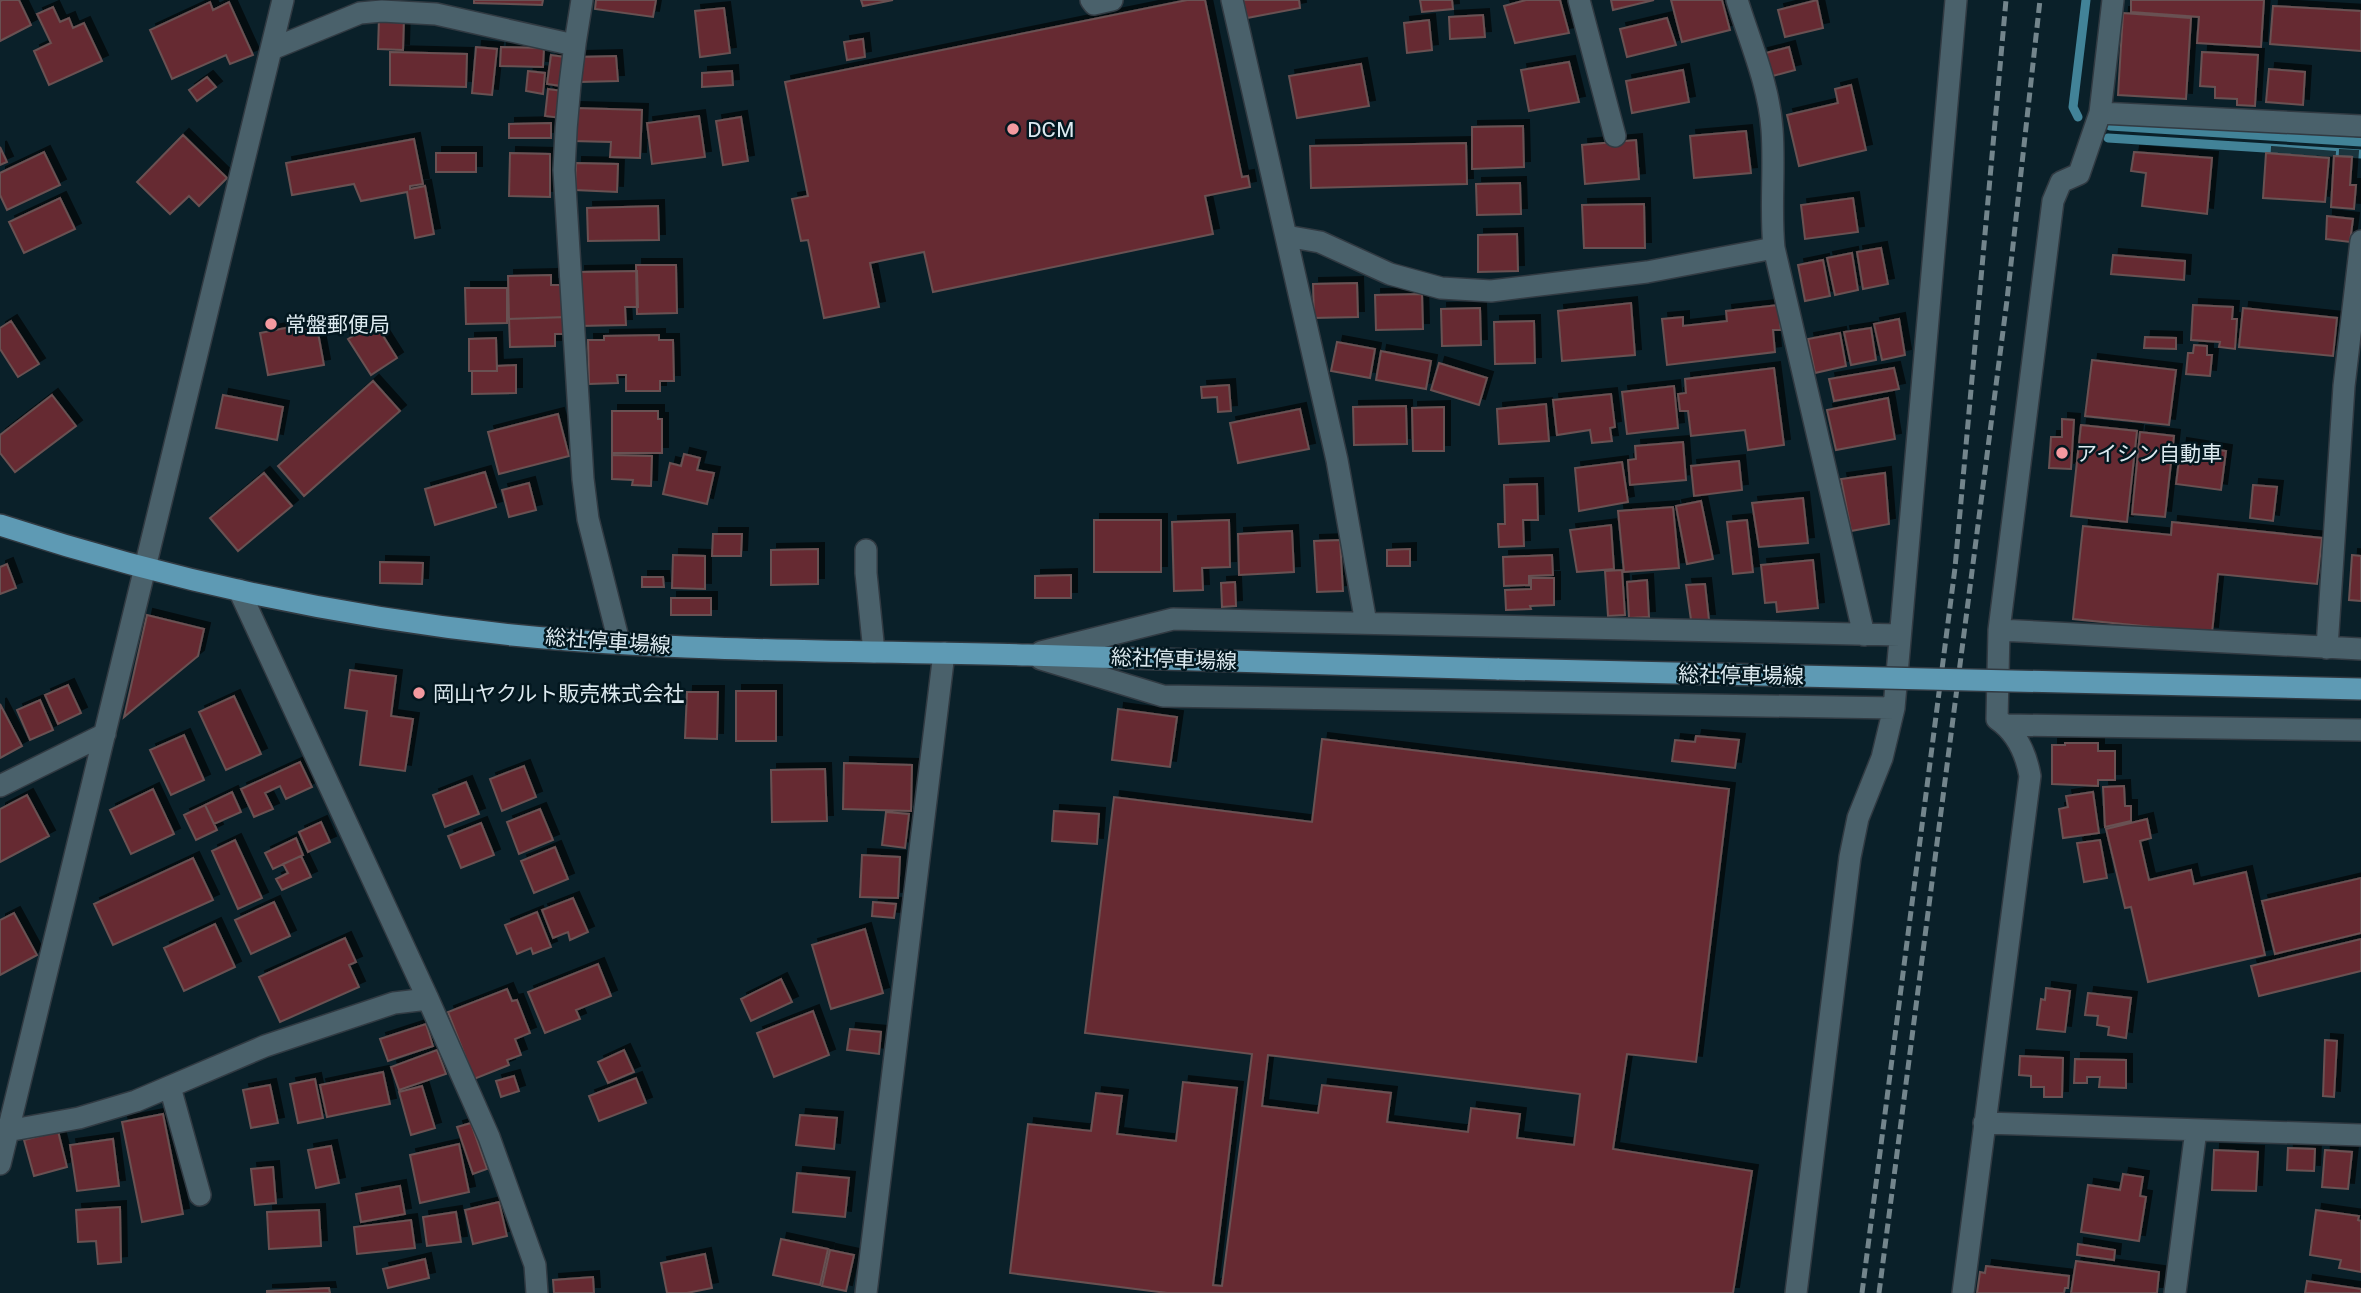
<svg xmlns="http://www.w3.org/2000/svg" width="2361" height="1293" viewBox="0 0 2361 1293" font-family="'Public Sans','Noto Sans JP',sans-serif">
<defs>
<filter id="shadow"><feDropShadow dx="6" dy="-6" stdDeviation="0" flood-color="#0009"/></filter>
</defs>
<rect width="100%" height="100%" fill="#0a2029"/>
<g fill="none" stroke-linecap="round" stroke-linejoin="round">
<path stroke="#428398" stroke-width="9" d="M2078,117L2073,107L2086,0
M2110,126L2361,142
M2108,138L2361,154"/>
</g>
<path fill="#662c32" stroke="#695152" stroke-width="2" fill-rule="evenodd" filter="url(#shadow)" d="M2,0H19L31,25L0,41V1Z
M474,0H543L542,5L474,3Z
M596,0H656L653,17L595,9Z
M861,0H893L863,6Z
M1187,0H1205L1242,177L1248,176L1250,187L1205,196L1213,234L933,292L924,252L870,263L879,307L824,318L808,240L801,241L792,199L808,196L785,82Z
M1243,0H1299L1300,8L1247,18Z
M1420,0H1452L1453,9L1422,12Z
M1526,0H1560L1569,33L1515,43L1504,6Z
M1611,0H1654L1613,10Z
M1671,0H1722L1730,30L1682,42Z
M1817,0L1823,28L1785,37L1778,10Z
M2131,0H2264L2261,47L2197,43L2199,17L2131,12Z
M210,2L213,10L229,2L253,55L230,64L226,55L172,79L150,30Z
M2273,6L2361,11V51L2270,44Z
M53,7L60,22L69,18L73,28L84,23L102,61L49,85L34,51L51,43L37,14Z
M724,8L730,53L700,57L695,11Z
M2123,13L2191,18L2186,99L2118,95Z
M1483,15L1485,37L1450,39L1449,17Z
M379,17L404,18L403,50L378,49Z
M1667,18L1676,45L1627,57L1620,29Z
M1429,20L1432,50L1407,53L1404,23Z
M863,39L865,57L847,60L844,42Z
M476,47L497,49L492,95L472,93Z
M501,47L544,48L543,67L500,66Z
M1789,47L1795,70L1769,77L1762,54Z
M390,52L467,54L466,87L390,85Z
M2202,52L2258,55L2255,106L2237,105V99L2215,98V87L2200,86Z
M551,55L565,57L561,86L547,84Z
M616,56L618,81L580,82L579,57Z
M1569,62L1579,102L1529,111L1521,70Z
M1361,64L1369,106L1297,118L1289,76Z
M2269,69L2305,72L2303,105L2266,102Z
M1683,70L1689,102L1632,113L1626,81Z
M528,71L545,73L543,94L526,91Z
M732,71L733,85L702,87V73Z
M207,77L216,87L197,101L189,90Z
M1851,85L1866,150L1799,166L1787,115L1838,103L1835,89Z
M548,89L563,91L561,118L545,116Z
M575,108L642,110L640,158L610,157L611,142L573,141Z
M699,116L705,157L652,164L647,123Z
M741,117L748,161L723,165L716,121Z
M551,123V138H509V124Z
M1523,126L1524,167L1472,169V127Z
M1746,131L1751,173L1694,178L1690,136Z
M183,135L227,178L199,206L189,196L170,214L137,182Z
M414,139L423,184L410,186V189L425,186L434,234L415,238L407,192L361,201L354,184L292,195L286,163Z
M1636,140L1639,179L1585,184L1582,145Z
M1466,143L1467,184L1311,188L1310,146Z
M0,147L7,162L0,165Z
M44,152L60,185L7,210L0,195V173Z
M2134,152L2212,158L2207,214L2142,206L2146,173L2131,171Z
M436,153H476V172H436Z
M510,153L550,154V197L509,196Z
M2266,153L2329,158L2325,202L2263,198Z
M2334,156L2352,157L2350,185H2356L2354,209L2331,207Z
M576,163L618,164L617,192L575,190Z
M1520,183L1521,214L1477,215L1476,184Z
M60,198L75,229L24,253L9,222Z
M1853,198L1858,232L1805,239L1801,205Z
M1644,204L1645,248H1584L1582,205Z
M658,206L659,240L588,241L587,208Z
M2327,216L2353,219L2350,242L2326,239Z
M1517,234L1518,271L1478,272V235Z
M1881,248L1888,284L1863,289L1857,252Z
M1852,253L1858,290L1835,295L1827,258Z
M2113,255L2185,261L2184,280L2111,274Z
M1823,260L1830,296L1805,301L1798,265Z
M636,265H676L677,313L637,314Z
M637,271L638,307H625L626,325L580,326L579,272Z
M551,275V285H565L566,317L509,319L508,276Z
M1357,283L1358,317L1314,318L1313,284Z
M465,288H507V323L466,324Z
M1422,294L1423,329L1376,330L1375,295Z
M1631,303L1635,355L1562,361L1558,311Z
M1778,305L1781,330H1773L1775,352L1667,365L1662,319L1683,317V326L1727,321L1726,311Z
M2193,305L2233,307L2232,319H2237L2235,349L2219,347L2220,342L2191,340Z
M1480,308L1481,345L1442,346L1441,309Z
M2243,308L2337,318L2333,356L2239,347Z
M566,317V334H555V346L510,347L509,319Z
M1899,319L1905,355L1882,360L1874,324Z
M11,321L39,364L18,377L0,349V328Z
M1534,321L1535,363L1495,364L1494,322Z
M316,322L324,365L268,375L260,333Z
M375,323L397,358L371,375L348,339Z
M1871,328L1876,360L1851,365L1844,332Z
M1840,333L1846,366L1815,373L1808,339Z
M659,335V340H673L674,381H660V391H626V375H617L618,383L589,384L588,340H604V336Z
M2145,337L2176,338V349L2144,348Z
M496,338L497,371H469V339Z
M1337,342L1375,349L1370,378L1331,371Z
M2194,345L2207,346V355H2212L2210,376L2186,374L2188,353H2193Z
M1381,351L1431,361L1426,389L1376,380Z
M2092,360L2176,370L2169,425L2085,416Z
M1439,363L1487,378L1479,405L1431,390Z
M516,365V393L472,394V371H497V366Z
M1774,368L1784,445L1748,450L1745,430L1691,436L1688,411H1680L1678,394L1686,393L1685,379Z
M1894,368L1899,389L1834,401L1829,379Z
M373,381L400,411L304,496L278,466Z
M1229,385L1231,411L1218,412L1217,397L1202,398L1201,387Z
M1674,386L1678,428L1627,434L1622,392Z
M1611,394L1615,427L1610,428L1612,441L1592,443L1590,430L1557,435L1553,400Z
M52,395L76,426L15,472L0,453V435Z
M223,395L283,407L277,440L216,428Z
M1888,398L1895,439L1836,450L1827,410Z
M1546,404L1549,441L1499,444L1497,409Z
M1406,406L1407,444L1354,445L1353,407Z
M1444,407V451H1413L1412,408Z
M1300,409L1309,449L1238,463L1230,423Z
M612,411H658V419H662V453H612Z
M558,414L569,456L499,474L488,432Z
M2062,419L2074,420L2071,469L2049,468L2051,437H2062Z
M2081,425L2137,431L2127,522L2071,516Z
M2140,432L2174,436L2165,517L2132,514Z
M1683,442L1686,480L1630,485L1628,460L1636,459L1635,446Z
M2181,444L2226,451L2221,490L2176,484Z
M684,454L700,458L697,470L714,473L707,504L663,494L670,463L681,466Z
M612,455L652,456L651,486L632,485L633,480L612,479Z
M1739,461L1742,490L1694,496L1691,466Z
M1622,462L1628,502L1579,511L1575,468Z
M485,472L496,507L435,525L425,489Z
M264,473L292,506L238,551L210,518Z
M1885,473L1889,524L1851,531L1841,479Z
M529,483L536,510L509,517L502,490Z
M1537,484L1538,520H1523L1524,546L1499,547L1498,524H1505L1504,485Z
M2253,485L2277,487L2273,521L2250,518Z
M1803,498L1808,543L1759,547L1752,503Z
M1701,501L1713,559L1687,564L1676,506Z
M1673,507L1679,568L1624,572L1618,511Z
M1094,520H1161V572H1094Z
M1229,520L1230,567L1202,568L1203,590L1174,591L1172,522Z
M1747,520L1753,572L1733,574L1727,522Z
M2172,522L2322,538L2317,584L2218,574L2212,633L2073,619L2083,526L2171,535Z
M1611,525L1614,569L1577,572L1570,530Z
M1292,531L1294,572L1239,575L1238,534Z
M713,534H742L741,556H712Z
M1340,540L1343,591L1317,592L1314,541Z
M818,549V584L771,585V550Z
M1410,549V566H1387V550Z
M673,555L705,556V589L672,588Z
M1552,555L1553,575L1529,576V585L1504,586L1503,557Z
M2352,555L2361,556V601L2349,600Z
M1813,560L1818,608L1777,612L1776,602L1765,603L1761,565Z
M380,562L423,563L422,584L380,583Z
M7,564L16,588L0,594V567Z
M1622,570L1625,615L1608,616L1605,571Z
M1071,575V598H1035V576Z
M642,577H663L664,587H642Z
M1531,578H1554V605L1530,606L1531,609L1506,610L1505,590L1531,589Z
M1647,580L1649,617L1629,618L1627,582Z
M1235,582L1236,606L1222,607L1221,583Z
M1705,584L1709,620H1691L1686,585Z
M671,598H711V615H671Z
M147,615L204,629L198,656L124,717Z
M350,670L396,676L391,716L413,719L405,771L360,765L367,711L345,708Z
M68,685L81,713L58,724L45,695Z
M736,691H776V741H736Z
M687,692H718L717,739L685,738Z
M234,696L261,754L226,770L199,712Z
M40,700L53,730L30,740L17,710Z
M0,704L22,746L0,758Z
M1118,709L1177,717L1170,767L1112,760Z
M184,735L204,780L171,795L150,750Z
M1696,736L1739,740L1735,768L1672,761L1675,740L1695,742Z
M1322,739L1729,789L1696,1062L1627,1054L1613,1149L1752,1171L1733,1293H1167L1010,1273L1028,1124L1091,1131L1096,1093L1122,1096L1117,1134L1176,1141L1183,1082L1237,1088L1213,1285L1222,1286L1252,1054L1085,1033L1114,797L1312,822ZM1268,1055L1580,1094L1574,1145L1517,1138L1520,1114L1471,1108L1468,1132L1387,1122L1391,1093L1322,1085L1318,1113L1262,1106Z
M2065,743H2098V751H2115V780H2098V786L2052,784V745H2065Z
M300,762L312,787L286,799L280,786L265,793L273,809L254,817L241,789Z
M844,763L912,765L911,811L843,809Z
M524,766L536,797L502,811L490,779Z
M825,769L827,821L772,822L771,770Z
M466,782L479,814L445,827L433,795Z
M2124,786L2125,806H2131V821L2105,827L2103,787Z
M153,789L174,834L131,854L110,810Z
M232,792L241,812L214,824L205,805Z
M2093,792L2099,833L2063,838L2059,809L2068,807L2066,796Z
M27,795L49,836L0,862V809Z
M205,805L217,830L196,840L184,815Z
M540,809L553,840L519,854L507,822Z
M1054,811L1099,814L1097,844L1052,841Z
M886,812L909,814L905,848L882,845Z
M2147,819L2151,838L2140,841L2149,880L2191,870L2194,884L2246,872L2265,955L2148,982L2131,907L2125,908L2106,829Z
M321,822L330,842L308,852L299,832Z
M481,823L494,855L461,868L448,836Z
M296,838L303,855L273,869L265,853Z
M235,840L262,898L238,909L212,851Z
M2100,840L2107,878L2084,882L2077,843Z
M555,847L568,879L534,893L521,861Z
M862,855L900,857L898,898L860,897Z
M301,856L311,877L282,890L276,879L288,873L283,864Z
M193,858L213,900L113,945L94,904Z
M2361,878V933L2275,954L2262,901Z
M573,898L588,932L570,940L568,932L553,938L542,910Z
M274,902L290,936L251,954L235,920Z
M873,902L896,904L894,918L872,916Z
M537,912L551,947L533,954L531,948L517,954L505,925Z
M14,913L37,955L0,975V920Z
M215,924L235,967L184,991L164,948Z
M865,929L883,993L831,1009L812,945Z
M345,938L356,962L349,965L359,987L280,1022L259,977Z
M2361,939V971L2259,996L2251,966Z
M598,964L611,996L576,1010L580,1019L545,1033L528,992Z
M781,979L792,1002L751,1021L741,999Z
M2046,988L2070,991L2065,1032L2037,1029L2041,999L2045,1000Z
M507,989L512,1001L517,1000L530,1033L515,1039L521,1055L507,1060L509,1065L474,1079L448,1012Z
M2088,993L2131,998L2126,1038L2108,1035L2109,1027L2097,1025L2098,1016L2085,1015Z
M813,1011L829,1055L774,1077L757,1033Z
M426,1024L433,1046L388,1061L380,1039Z
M850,1029L881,1032L879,1054L847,1050Z
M2325,1040L2337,1041L2334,1097L2323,1096Z
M437,1050L446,1074L399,1090L391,1067Z
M624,1050L634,1072L608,1083L598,1062Z
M2020,1056L2063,1058L2062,1097H2044V1087H2031V1076L2019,1075Z
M2075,1059L2126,1060V1088L2099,1087L2100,1077H2087V1083H2074Z
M383,1072L390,1104L327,1117L320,1085Z
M514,1076L519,1091L501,1097L496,1081Z
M636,1078L646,1103L599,1121L589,1096Z
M315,1079L323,1118L298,1123L290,1084Z
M270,1085L278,1123L251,1128L243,1090Z
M422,1086L435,1128L411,1135L399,1092Z
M163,1114L183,1214L142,1222L122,1122Z
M800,1115L837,1118L834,1149L796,1145Z
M471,1123L487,1169L473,1174L457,1127Z
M58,1131L67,1167L34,1176L24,1140Z
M113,1139L119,1186L77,1191L70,1145Z
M459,1144L469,1192L420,1203L410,1155Z
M331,1146L339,1183L316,1188L308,1150Z
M2288,1148L2315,1149L2314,1171L2287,1170Z
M2214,1150L2258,1152L2256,1191L2212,1190Z
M2325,1150L2352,1152L2348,1189L2322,1187Z
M273,1167L276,1203L255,1205L251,1169Z
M797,1173L849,1178L845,1217L793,1212Z
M2123,1174L2143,1177L2140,1196L2146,1197L2139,1241L2081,1232L2088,1185L2120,1190Z
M400,1186L405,1214L361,1222L356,1194Z
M499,1202L507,1236L473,1244L465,1210Z
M120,1207L121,1262L98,1264L96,1241L78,1242L76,1210Z
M319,1210L321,1246L269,1249L267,1212Z
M2316,1210L2359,1216L2358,1220L2361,1221V1272L2339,1268L2341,1260L2310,1255Z
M456,1212L461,1242L427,1246L423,1217Z
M411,1220L415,1248L357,1254L354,1227Z
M781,1239L828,1249L820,1285L773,1275Z
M2078,1244L2115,1250L2114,1260L2077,1255Z
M830,1250L854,1255L846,1291L822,1286Z
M705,1254L712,1288L687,1293H667L661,1263Z
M425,1259L429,1278L388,1288L383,1269Z
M2076,1261L2159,1272L2157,1293H2071Z
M1986,1266L2069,1276L2068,1288H2065L2064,1293H1977L1980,1272L1985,1273Z
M593,1277L594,1293H554L553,1280Z
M2307,1281L2361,1289V1293H2305Z
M329,1288L330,1293H267V1291Z"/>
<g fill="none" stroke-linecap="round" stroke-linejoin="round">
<g stroke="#313a42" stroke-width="24">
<path id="minor" d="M582,0C572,56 566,113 564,170L583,479L588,519L619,642
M1091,0L1094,4L1112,0
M1232,0L1337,460L1366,623
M1579,0L1615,136
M1737,0C1750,42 1769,85 1772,129C1775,169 1770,208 1774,248L1864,635
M272,49L360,13L382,11L436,14L574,45
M2100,113L2361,126
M1286,236L1320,242L1390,274L1441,288L1491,291L1647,272L1774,248
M866,550V573L874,652
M239,590L428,999L489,1137L535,1265L537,1293
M1999,630L2361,649
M2327,648L2344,386L2361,241
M1041,652L1173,619L1900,635
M1041,659L1163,696L1894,708
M2006,725L2361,730
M0,786L105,734
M170,1087L200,1195
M1984,1123L2361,1135
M7,1131L79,1118L136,1101L265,1046L394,1003L428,999
M0,1164L283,0
M866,1293L944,653
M1796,1293L1850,857L1858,818L1882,758L1894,708L1956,0
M1963,1293L2030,776C2026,753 2016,732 1997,719L1999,630L2053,201L2061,182L2079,174L2100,113L2113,0
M2175,1293L2196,1130"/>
</g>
<g stroke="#313a42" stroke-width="24">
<path id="major" d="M0,525C165,579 339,617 512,635C683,652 856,651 1028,655C1185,659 1342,665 1499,669"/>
</g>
<use href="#minor" stroke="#4a616b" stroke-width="21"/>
<use href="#major" stroke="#5e9ab4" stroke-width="21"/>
<path stroke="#73858c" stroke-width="5" stroke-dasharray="10 5" stroke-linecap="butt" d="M1862,1293L1955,568L2006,0
M1879,1293L2007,300L2040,0"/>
<g stroke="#313a42" stroke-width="24" stroke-linecap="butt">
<path id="major-bridge" d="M1499,669L2361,689"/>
</g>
<use href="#major-bridge" stroke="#5e9ab4" stroke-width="21"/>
</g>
<g fill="#f49aa0" stroke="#03171f" stroke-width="2.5">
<circle cx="1013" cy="129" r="7"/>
<circle cx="271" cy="324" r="7"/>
<circle cx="2062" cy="453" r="7"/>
<circle cx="419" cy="693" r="7"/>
</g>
<g text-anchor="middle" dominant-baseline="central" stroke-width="5" stroke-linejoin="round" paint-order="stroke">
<g font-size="21" fill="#ddeaf0" stroke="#03171f" text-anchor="start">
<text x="1027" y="129">DCM</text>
<text x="285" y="324">常盤郵便局</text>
<text x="2076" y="453">アイシン自動車</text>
<text x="433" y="693">岡山ヤクルト販売株式会社</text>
</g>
<g font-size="21" fill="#ddeaf0" stroke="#03171f">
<text transform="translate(608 641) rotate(4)">総社停車場線</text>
<text transform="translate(1174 659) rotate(2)">総社停車場線</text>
<text transform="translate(1741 675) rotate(1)">総社停車場線</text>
</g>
</g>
</svg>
